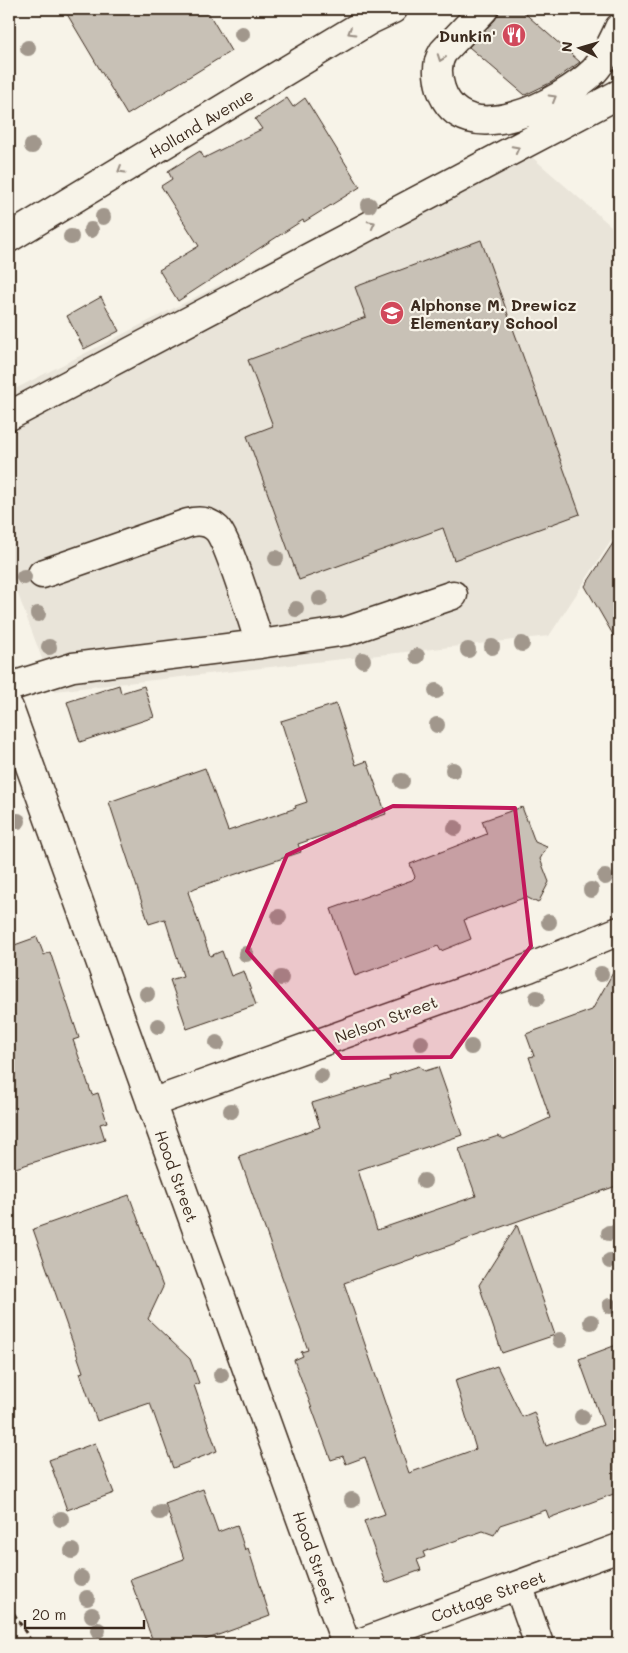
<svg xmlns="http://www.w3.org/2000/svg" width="628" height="1653" viewBox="0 0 628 1653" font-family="Mali,sans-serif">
<rect width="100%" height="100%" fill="#f7f3e8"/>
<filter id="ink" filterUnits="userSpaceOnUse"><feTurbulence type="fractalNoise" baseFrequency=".02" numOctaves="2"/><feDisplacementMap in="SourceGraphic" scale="10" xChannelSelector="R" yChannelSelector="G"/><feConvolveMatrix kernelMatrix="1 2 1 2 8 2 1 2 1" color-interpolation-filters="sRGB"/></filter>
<g filter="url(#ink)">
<path fill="#e9e4d9" d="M619,78V111L532,157L619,233V529L549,636L54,691L9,570V392L459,163Z"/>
<path fill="#c8c1b6" stroke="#3b2a1e" d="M64,9H206L231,51L127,115Z
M501,9H520L580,62L552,82L525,95L469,47L495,20Z
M287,98L293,107L305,98L360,187L304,222L303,220L178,301L159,270L199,246L161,186L172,179L168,171L200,151L204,158L262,129L255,119Z
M481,240L580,514L454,560L443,528L299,580L247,436L273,426L248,360L366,317L355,287Z
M101,297L119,331L84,349L67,316Z
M619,534V645L585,586Z
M119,685L121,693L144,686L154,717L80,742L67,702Z
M336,704L356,765L367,761L386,814L298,844L301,852L195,888L188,892L210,956L222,951L231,976L244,971L256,1005L187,1029L170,980L183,976L165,919L149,924L109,802L205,768L228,831L296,808L295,806L307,802L281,721Z
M522,807L535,842L547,847L540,859L549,882L538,903L526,897L464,920L471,939L441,951L438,946L355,976L331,909L412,880L415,877L410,864L487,834L482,821Z
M37,937L44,955L50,952L79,1038L73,1040L92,1095L98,1093L107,1122L100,1124L105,1140L9,1170V947Z
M619,962V1185L344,1283L409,1473L476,1449L455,1380L497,1366L522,1417L534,1412L546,1446L603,1425L579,1359L619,1344V1492L549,1518L546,1510L500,1525L494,1535L483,1531L423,1552L425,1557L417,1560L421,1570L386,1583L364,1521L385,1514L365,1457L346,1464L343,1456L331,1460L294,1360L303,1356L301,1352L308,1350L239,1156L320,1127L312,1103L390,1079L389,1076L419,1066L425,1071L438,1067L462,1135L358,1170L377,1230L476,1196L459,1149L498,1136L504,1139L550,1118L529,1057L534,1056L526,1034L592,1010Z
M129,1195L163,1287L148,1319L190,1359L199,1383L194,1385L217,1451L173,1468L150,1403L97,1421L80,1373L83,1372L33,1229Z
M517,1225L555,1335L502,1353L479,1285Z
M95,1443L114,1493L67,1510L49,1460Z
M203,1489L218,1532L237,1525L245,1550L248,1548L270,1616L194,1644H154L130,1579L184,1559L165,1503Z"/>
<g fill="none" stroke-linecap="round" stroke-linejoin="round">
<g stroke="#3b2a1e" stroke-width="31">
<path id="minor" d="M484,9L443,52C436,63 437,76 441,89C463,155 563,101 594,71C605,59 612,43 619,28
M9,238L370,20L393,9
M9,416L619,94
M260,644L347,631L453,595
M9,687L73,667L260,644C253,623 229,542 217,529C209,521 199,520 188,523L42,574
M9,708L346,1644
M151,1103L529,968L619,931
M518,1585L539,1644
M357,1644L619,1548"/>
</g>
<path stroke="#3b2a1e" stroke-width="3" stroke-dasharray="5 4" stroke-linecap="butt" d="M9,1606L33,1644"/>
<use href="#minor" stroke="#f7f3e8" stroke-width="28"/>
</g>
<g fill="#a1978c">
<circle cx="242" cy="34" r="8"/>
<circle cx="28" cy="48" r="8"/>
<circle cx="32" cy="146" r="8"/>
<circle cx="369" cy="205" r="8"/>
<circle cx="103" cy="217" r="8"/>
<circle cx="91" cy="230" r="8"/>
<circle cx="71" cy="237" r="8"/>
<circle cx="276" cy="558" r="8"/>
<circle cx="24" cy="577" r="8"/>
<circle cx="320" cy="599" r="8"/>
<circle cx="296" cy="609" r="8"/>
<circle cx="38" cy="614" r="8"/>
<circle cx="522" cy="644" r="8"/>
<circle cx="49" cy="647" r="8"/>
<circle cx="492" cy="647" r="8"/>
<circle cx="468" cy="650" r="8"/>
<circle cx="417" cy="656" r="8"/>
<circle cx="363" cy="660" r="8"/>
<circle cx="436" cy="691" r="8"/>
<circle cx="437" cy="725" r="8"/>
<circle cx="453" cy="770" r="8"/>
<circle cx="402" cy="781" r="8"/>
<circle cx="18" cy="821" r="8"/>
<circle cx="455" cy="828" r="8"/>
<circle cx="605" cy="877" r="8"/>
<circle cx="591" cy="890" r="8"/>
<circle cx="279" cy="917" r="8"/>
<circle cx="549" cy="922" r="8"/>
<circle cx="246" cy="954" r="8"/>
<circle cx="601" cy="974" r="8"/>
<circle cx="281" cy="978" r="8"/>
<circle cx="147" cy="994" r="8"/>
<circle cx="537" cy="998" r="8"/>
<circle cx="158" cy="1026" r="8"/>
<circle cx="217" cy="1043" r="8"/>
<circle cx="421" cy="1043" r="8"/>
<circle cx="471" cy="1047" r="8"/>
<circle cx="321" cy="1076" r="8"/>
<circle cx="231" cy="1111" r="8"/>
<circle cx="424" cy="1181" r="8"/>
<circle cx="609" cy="1233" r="8"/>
<circle cx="610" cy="1261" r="8"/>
<circle cx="610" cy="1306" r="8"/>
<circle cx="591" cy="1322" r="8"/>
<circle cx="560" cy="1340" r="8"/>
<circle cx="221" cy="1375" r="8"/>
<circle cx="582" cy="1417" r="8"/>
<circle cx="352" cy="1500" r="8"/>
<circle cx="160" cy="1512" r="8"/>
<circle cx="61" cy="1519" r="8"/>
<circle cx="72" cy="1551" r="8"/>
<circle cx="81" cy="1578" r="8"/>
<circle cx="87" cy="1598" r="8"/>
<circle cx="92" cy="1615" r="8"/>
<circle cx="98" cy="1630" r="8"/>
</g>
<defs><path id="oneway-chevron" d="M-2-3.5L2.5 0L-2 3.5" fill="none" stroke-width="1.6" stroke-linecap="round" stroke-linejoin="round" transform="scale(1.25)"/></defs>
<g stroke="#998e83">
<use href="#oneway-chevron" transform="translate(351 32) rotate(149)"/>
<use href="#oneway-chevron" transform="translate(441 58) rotate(110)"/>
<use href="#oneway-chevron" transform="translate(553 98) rotate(-30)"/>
<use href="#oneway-chevron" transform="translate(516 149) rotate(-28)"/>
<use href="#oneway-chevron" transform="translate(121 170) rotate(149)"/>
<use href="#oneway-chevron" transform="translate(372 224) rotate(-28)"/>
</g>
</g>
<path fill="#c2185b" fill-opacity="0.2" stroke="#c2185b" stroke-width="4" stroke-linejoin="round" d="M393,806L515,808L531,946L451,1057L342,1058L247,951L287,855Z"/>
<defs>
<g id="restaurant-disc" transform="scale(1.25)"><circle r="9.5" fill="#d1495b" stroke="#f7f3e8"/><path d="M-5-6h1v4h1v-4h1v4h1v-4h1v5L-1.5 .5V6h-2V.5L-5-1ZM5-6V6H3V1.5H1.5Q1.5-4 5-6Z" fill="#fff"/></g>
<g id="school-disc" transform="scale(1.25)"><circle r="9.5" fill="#d1495b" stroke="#f7f3e8"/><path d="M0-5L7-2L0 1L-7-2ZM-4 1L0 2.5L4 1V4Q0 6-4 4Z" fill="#fff"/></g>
</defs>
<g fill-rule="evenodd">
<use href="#restaurant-disc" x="514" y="35"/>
<use href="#school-disc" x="392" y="313"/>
</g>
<g text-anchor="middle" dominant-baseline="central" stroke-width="4.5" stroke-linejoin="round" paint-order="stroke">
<g font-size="16" font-weight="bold" fill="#3b2a1e" stroke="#f7f3e8" text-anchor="end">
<text x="496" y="35">Dunkin'</text>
<text x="410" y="304" text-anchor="start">Alphonse M. Drewicz<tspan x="410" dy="18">Elementary School</tspan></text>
</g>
<g font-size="16" fill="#3b2a1e" stroke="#f7f3e8">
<text transform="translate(201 123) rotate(-31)">Holland Avenue</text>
<text transform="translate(386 1019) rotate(-20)">Nelson Street</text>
<text transform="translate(177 1176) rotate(70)">Hood Street</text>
<text transform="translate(315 1557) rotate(70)">Hood Street</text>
<text transform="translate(488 1596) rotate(-20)">Cottage Street</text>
</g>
</g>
<rect width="628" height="1653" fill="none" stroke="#f7f3e8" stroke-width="30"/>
<rect x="15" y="15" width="598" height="1623" fill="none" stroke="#3b2a1e" stroke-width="2" filter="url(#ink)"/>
<g transform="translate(580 48) rotate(275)" stroke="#f7f3e8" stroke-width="4" paint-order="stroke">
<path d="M0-4L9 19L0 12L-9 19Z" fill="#3b2a1e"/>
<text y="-8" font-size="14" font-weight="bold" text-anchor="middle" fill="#3b2a1e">N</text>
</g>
<path d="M25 1620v8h119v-8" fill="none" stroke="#3b2a1e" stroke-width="2.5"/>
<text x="32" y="1620" font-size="15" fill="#3b2a1e" stroke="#f7f3e8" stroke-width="4" paint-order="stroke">20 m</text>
</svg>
